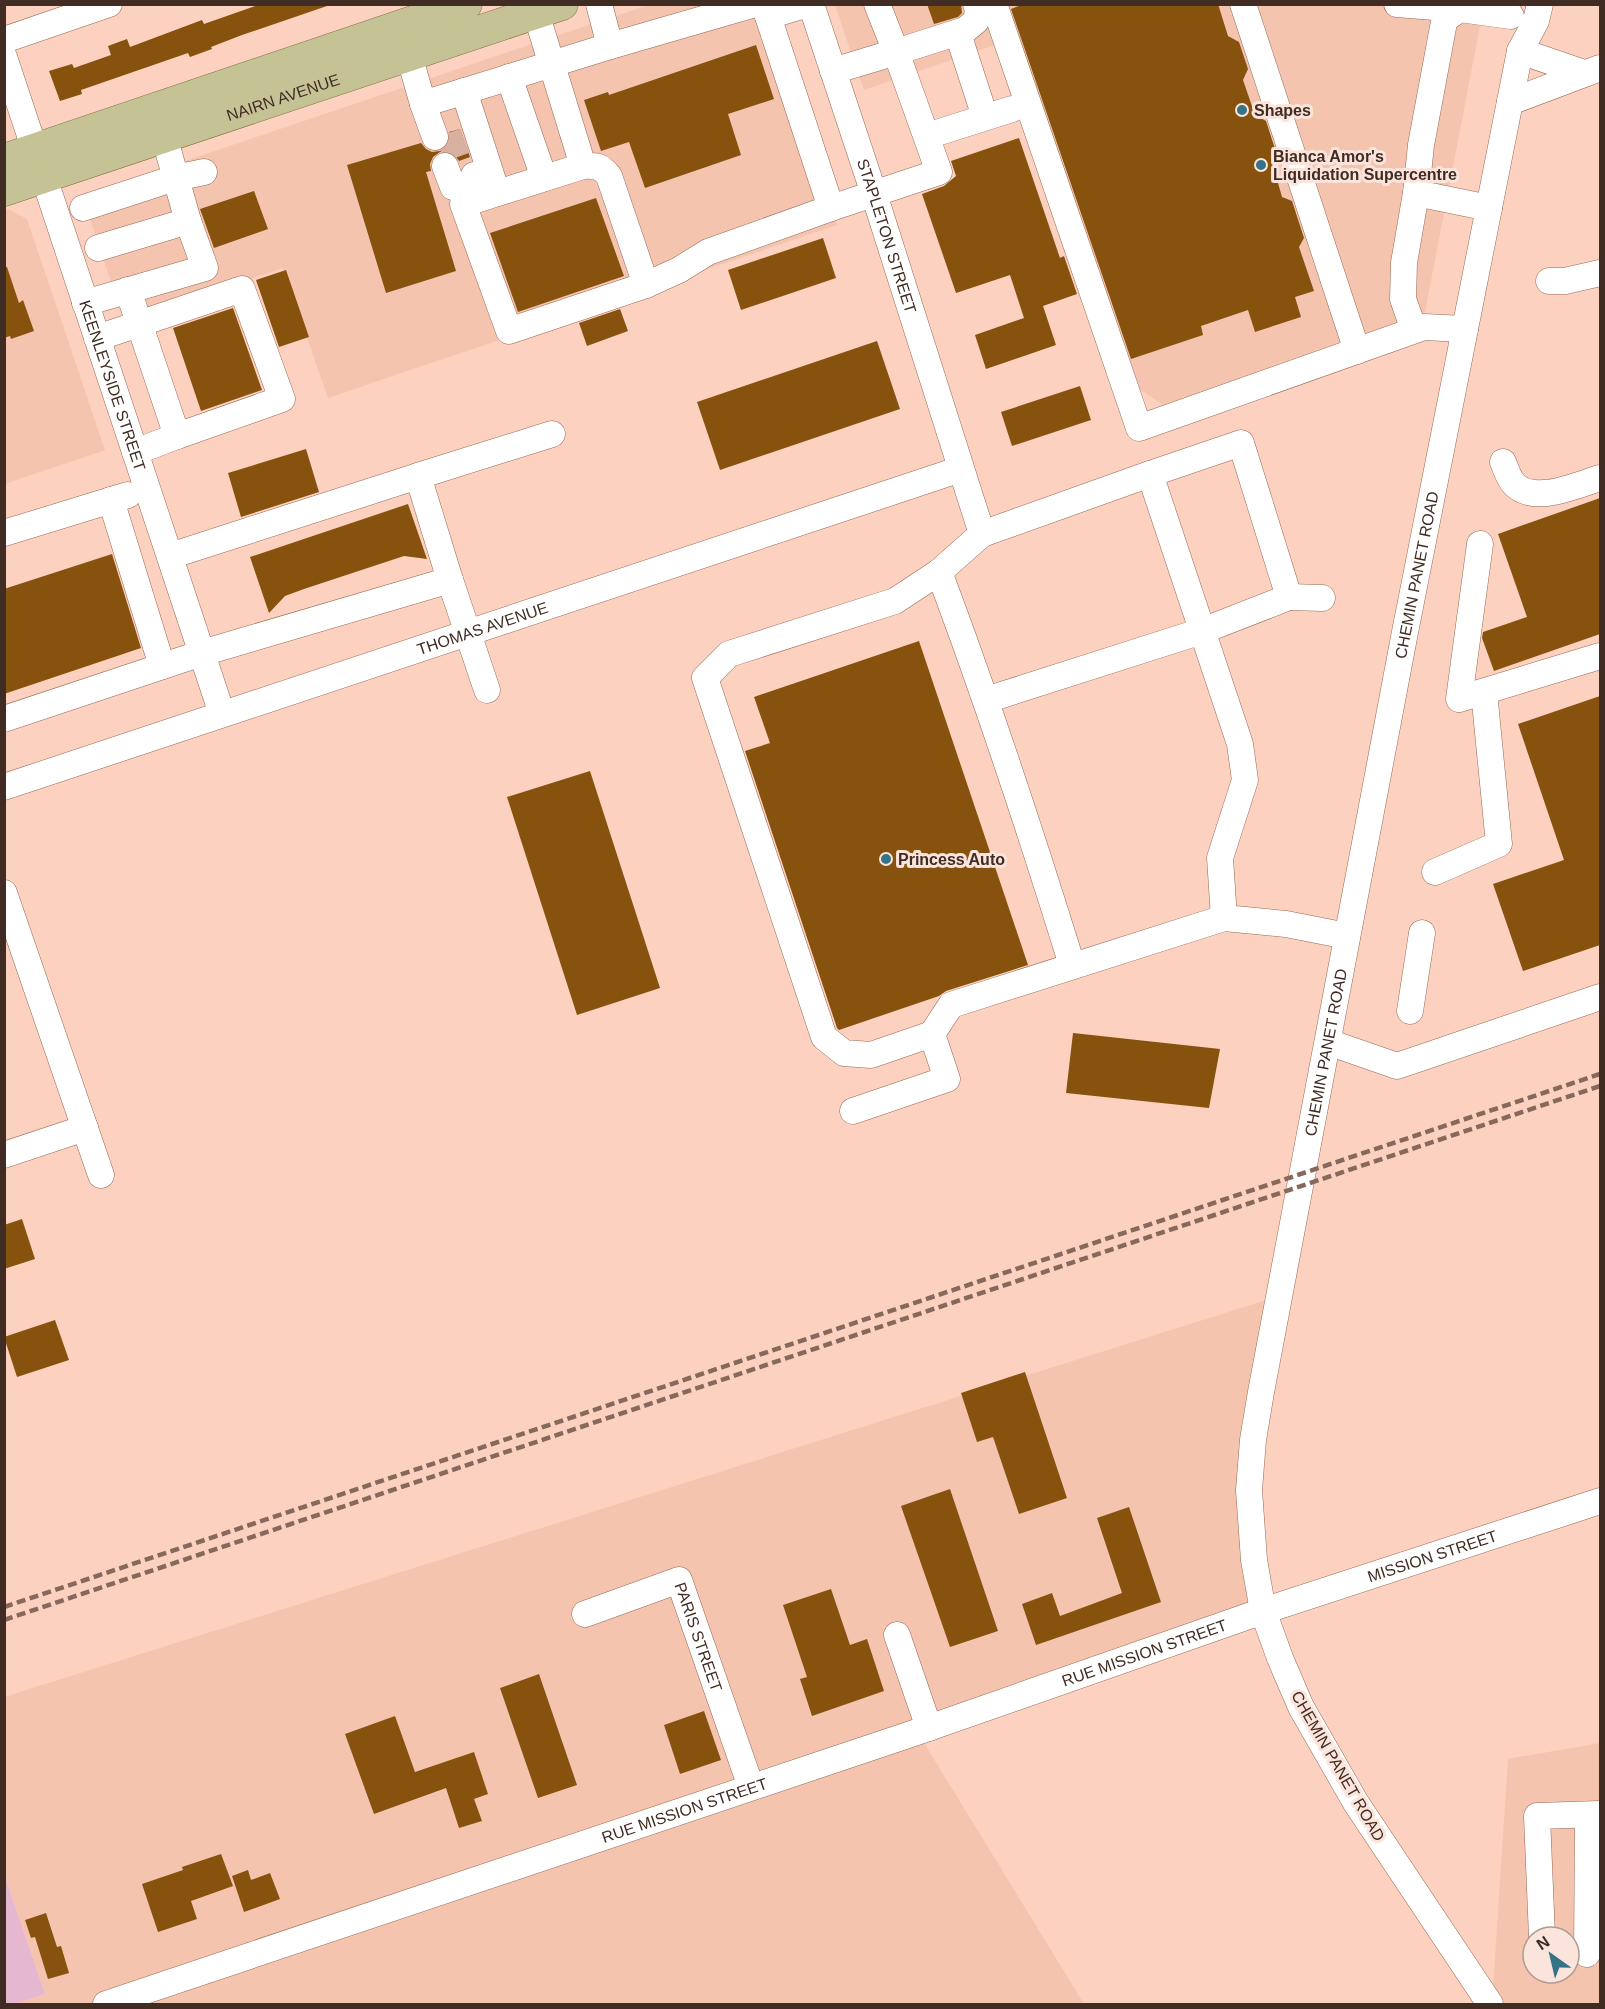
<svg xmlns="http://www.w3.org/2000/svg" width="1605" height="2009" viewBox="0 0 1605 2009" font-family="Helvetica,sans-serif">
<rect width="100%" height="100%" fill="#fdd1bf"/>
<path fill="#f4c4af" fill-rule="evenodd" d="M771,4L837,225L328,398L283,268L124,321L86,207L90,193L648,5Z
M835,5H1484L1425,312L1163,405L1126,380L1012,39L864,90Z
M8,209L27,219L105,450L5,484L4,210Z
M1279,1296L1253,1440L1263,1611L918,1733L1084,2004H14L45,1994L5,1877L4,1697Z
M1600,1743V2004H1492L1508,1759ZM1533,1937H1569V1973H1533Z"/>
<path fill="#e6b7d1" d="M5,1877L45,1994L14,2004H5Z"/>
<path fill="#87510e" d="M261,4H326L327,6L242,35L211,47L212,49L190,57L188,53L81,90L82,94L60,101L49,71L72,64L74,68L111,55L108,46L127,39L130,47L202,20L204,24Z
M927,4H961L962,13L958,17L934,24Z
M1024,4H1218L1228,36L1239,42L1248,69L1243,80L1255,115L1266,121L1276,152L1272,162L1282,197L1292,201L1304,238L1299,247L1314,291L1295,297L1301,317L1255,332L1248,310L1201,326L1203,335L1131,359L1011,9Z
M756,45L774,99L728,114L741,155L645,188L629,142L601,151L584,100L608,92L609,95Z
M460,129L470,157L459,161L454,154L447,151L440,152L433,157L430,164L431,171L426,172L456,271L386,293L347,165L421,143L426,149L432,152L440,151L447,146L450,140L449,132Z
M1019,138L1060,258L1064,256L1077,294L1043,306L1056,345L986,369L975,335L1024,318L1010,275L956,293L922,194L944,186L956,176L951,161Z
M254,191L268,229L214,248L200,209Z
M596,198L624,276L518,312L490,233Z
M823,238L836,278L741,310L728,270Z
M4,267H7L19,303L23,300L34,331L11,339L10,336L4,338Z
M286,270L309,337L279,347L256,280Z
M233,308L262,390L201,411L173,328Z
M620,309L628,331L587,346L579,323Z
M877,341L900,409L720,470L697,402Z
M1080,386L1091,420L1012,446L1001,412Z
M306,449L319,492L241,517L228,473Z
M1600,498V634L1494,671L1482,638L1483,632L1527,617L1498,534Z
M408,504L427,559L404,556L304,589L285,596L269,613L250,557Z
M112,554L141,648L4,694V589Z
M919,641L1028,965L946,991L939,996L839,1030L837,1028L745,751L770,743L754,697Z
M1600,696V945L1523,971L1493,884L1564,860L1518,724Z
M590,771L660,988L577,1015L507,797Z
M1073,1033L1220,1049L1209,1108L1066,1093Z
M22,1219L35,1259L4,1269V1225Z
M55,1320L69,1360L17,1377L4,1337Z
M1025,1372L1067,1498L1019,1514L993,1437L977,1442L961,1393Z
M950,1489L998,1631L950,1647L901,1506Z
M1129,1507L1161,1602L1036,1645L1022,1604L1052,1593L1060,1616L1122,1593L1097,1518Z
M831,1589L850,1645L867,1639L884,1691L812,1716L800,1679L807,1677L783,1605Z
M539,1674L577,1785L538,1798L500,1688Z
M704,1711L721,1760L680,1774L664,1725Z
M395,1716L415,1772L474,1752L488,1794L474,1799L482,1821L459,1828L446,1788L374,1814L345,1734Z
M221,1854L233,1886L191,1901L197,1919L158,1932L142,1884L183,1870L182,1867Z
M248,1870L251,1880L270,1873L280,1899L244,1912L232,1876Z
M46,1913L57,1947L61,1946L69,1973L48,1979L35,1937L31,1938L25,1920Z"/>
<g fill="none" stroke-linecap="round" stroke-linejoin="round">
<path stroke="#d7b0a0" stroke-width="26" stroke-dasharray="26 13" stroke-linecap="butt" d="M448,133L458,161"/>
<g stroke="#986853" stroke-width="27">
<g id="minor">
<path d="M599,4L610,46"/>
<path id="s1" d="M811,4L874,194L982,534"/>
<path d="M994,4L1139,428L1424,327L1465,329"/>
<path d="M1243,4L1357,351"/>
<path d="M1397,4L1460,9L1511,16"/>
<path d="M536,13L583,166L463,204L509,331L646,285L609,176C601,166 596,165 583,166"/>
<path d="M768,16L808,4"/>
<path d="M4,40L109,4"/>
<path d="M961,43L985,117"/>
<path d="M1520,51L1584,73"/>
<path d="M409,55L423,104L610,46L755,4"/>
<path id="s2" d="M4,57L222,714"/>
<path d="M833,71L896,52L877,4"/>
<path d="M509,77L544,178"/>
<path d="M464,91L497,193"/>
<path d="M1510,102L1600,68"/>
<path d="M423,104L435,137"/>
<path d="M927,136L1012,109"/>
<path d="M445,166L453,187L468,192L476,181L474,175"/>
<path d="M1416,193L1489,208"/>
<path d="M83,208L175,178L204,172"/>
<path d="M831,208L939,172L896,52L965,30L976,21L978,10L976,4"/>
<path d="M98,248L188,221"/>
<path d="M1549,281H1565L1600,273"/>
<path d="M646,285L679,270L708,252L831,208L764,4"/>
<path d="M128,290L177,436L135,452"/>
<path d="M85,303L205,268L188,221L164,136"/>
<path d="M1414,330L1403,299L1404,263L1416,193L1421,145L1444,22L1448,17L1460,9L1461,4"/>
<path d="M97,338L242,289L282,399L177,436"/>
<path d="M1503,462C1506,469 1509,479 1514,484C1534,505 1577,485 1600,478"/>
<path d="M418,476L552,434"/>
<path d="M111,500L162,666"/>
<path d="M4,533L128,495"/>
<path d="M1480,544L1459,699L1600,656"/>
<path d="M170,556L418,476L450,580"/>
<path d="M939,572C988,702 1031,833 1072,965"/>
<path d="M1289,597L1322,598"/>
<path d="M986,700L1202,631L1289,597L1241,443L1150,474L1240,744L1245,780L1220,858L1224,918L1286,924L1347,936"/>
<path d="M4,719L202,653L450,580L487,690"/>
<path id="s3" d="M4,787L961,469"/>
<path d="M1435,872L1499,844L1484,692"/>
<path d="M4,893L101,1175"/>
<path d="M1410,1011L1422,933"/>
<path d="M932,1034L951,1005L1224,918"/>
<path d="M1328,1042L1397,1066L1600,997"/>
<path d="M853,1111L947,1079L932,1034L871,1055L844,1053L824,1037L705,678L729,654L895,601L939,572L982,534L1150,474"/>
<path d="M4,1155L85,1128"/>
<path id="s4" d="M585,1614L679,1580L751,1787"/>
<path d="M897,1635L929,1728"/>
<path d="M1542,1937L1537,1816L1600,1814"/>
<path d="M1587,1954L1588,1815"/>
<path id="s5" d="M106,2004L917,1732L1263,1611L1600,1501"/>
<path id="s6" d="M1490,2004L1356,1803L1301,1707L1280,1658L1263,1611L1254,1560L1249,1490L1253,1440L1261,1392L1405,632L1520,51L1536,21L1540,4"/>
</g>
</g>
<g stroke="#7e733f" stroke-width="33">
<g id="major">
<path d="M4,160L466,4"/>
<path id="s7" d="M4,190L562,4"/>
</g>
</g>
<use href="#minor" stroke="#fff" stroke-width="26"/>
<use href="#major" stroke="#c5c295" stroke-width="32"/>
<path stroke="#86695c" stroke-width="4.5" stroke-dasharray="9 4.5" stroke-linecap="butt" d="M4,1607L1600,1074
M4,1620L1600,1086"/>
</g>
<g fill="#367389" stroke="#fae4db" stroke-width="2">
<circle cx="1242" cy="110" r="6"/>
<circle cx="1261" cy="165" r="6"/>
<circle cx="886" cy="859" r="6"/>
</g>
<g text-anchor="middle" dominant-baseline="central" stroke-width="6" stroke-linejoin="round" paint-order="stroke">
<g font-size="16" fill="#412c23" stroke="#fae4db">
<text stroke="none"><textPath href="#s7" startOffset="294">NAIRN AVENUE</textPath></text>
<text stroke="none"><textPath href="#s1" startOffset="244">STAPLETON STREET</textPath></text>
<text stroke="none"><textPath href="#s2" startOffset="346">KEENLEYSIDE STREET</textPath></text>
<text stroke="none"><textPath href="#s6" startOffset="1508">CHEMIN PANET ROAD</textPath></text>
<text stroke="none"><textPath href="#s3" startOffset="504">THOMAS AVENUE</textPath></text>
<text stroke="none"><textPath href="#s6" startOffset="1022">CHEMIN PANET ROAD</textPath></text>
<text stroke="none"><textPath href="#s5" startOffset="1400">MISSION STREET</textPath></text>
<text stroke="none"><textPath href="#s4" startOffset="160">PARIS STREET</textPath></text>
<text stroke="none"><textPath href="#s5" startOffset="1096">RUE MISSION STREET</textPath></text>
<text transform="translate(1338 1766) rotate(60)">CHEMIN PANET ROAD</text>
<text stroke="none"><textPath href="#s5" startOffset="610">RUE MISSION STREET</textPath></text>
</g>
<g font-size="16" font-weight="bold" fill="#412c23" stroke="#fae4db" text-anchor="start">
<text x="1254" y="110">Shapes</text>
<text x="1273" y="156">Bianca Amor's<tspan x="1273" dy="18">Liquidation Supercentre</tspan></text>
<text x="898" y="859">Princess Auto</text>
</g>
</g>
<rect width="1605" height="2009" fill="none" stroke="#412c23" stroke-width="12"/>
<g transform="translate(1551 1955) rotate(326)"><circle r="28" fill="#fae4db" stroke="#b09a91" stroke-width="1.5"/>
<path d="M0-4.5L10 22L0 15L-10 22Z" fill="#367389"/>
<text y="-9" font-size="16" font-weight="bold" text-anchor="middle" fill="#412c23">N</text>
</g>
</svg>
